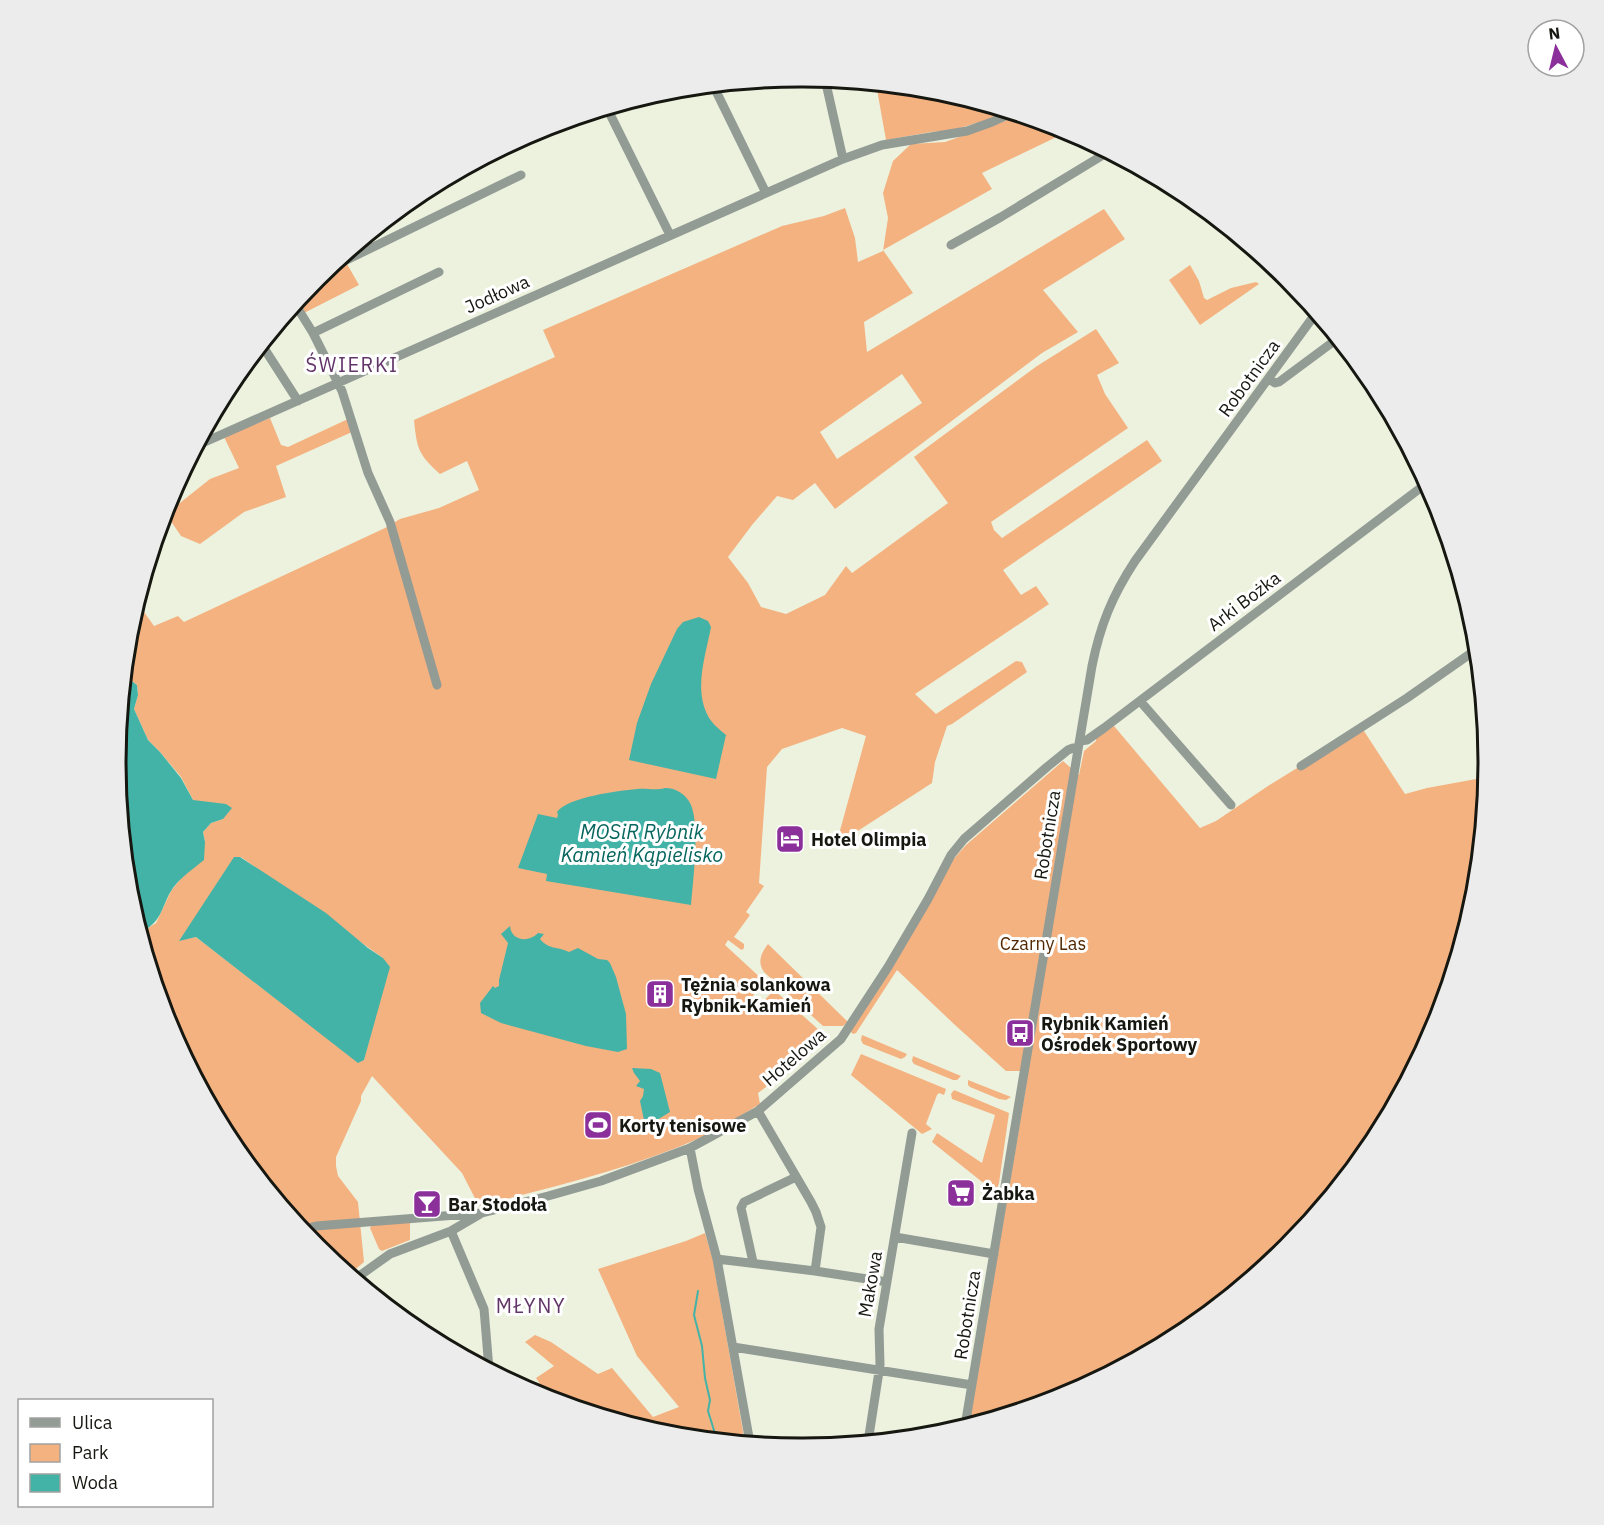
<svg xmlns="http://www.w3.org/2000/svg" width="1604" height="1525" viewBox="0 0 1604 1525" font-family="'IBM Plex Sans',sans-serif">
<rect width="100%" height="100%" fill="#ecf2de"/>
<path fill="#f4b280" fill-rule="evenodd" d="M876,84L936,90L1008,112L990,119L953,130L931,132L886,140Z
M1018,115L1069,131L982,173L992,189L883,250L913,293L864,322L867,352L1104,209L1125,239L1043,290L1078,332L1042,353L835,509L815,483L793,500L777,496L752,525L728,557L748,583L761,607L786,614L825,595L846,566L852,573L948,503L914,457L1037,366L1096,329L1119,363L1097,375L1105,394L1128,428L991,522L994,530L1002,538L1147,440L1162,461L1003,570L1021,595L1036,586L1049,604L915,694L936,714L1016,661L1022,662L1027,672L952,724L947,726L935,762L932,783L836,845L866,736L842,728L782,749L767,767L759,883L764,886L746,912L750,915L734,937L744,944V948L742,950L740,949L728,940L725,945L765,982L750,999L759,1006L774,990L829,1039L758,1093L760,1104C740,1116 721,1129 700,1138C629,1169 553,1187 479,1206L462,1173L372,1076L361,1096V1101L336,1157V1166L338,1176L358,1202L364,1262L350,1274L317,1247L231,1143L185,1057L186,1049L168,1022L163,1008L137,922L148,928L156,923L171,891L182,877L205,842L203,832L211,823L223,819L193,800L181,777L160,752L148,740L134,709L138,695L137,685L125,676L129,628L137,602L154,626L178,616L184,622L385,528L400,519L439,508L479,490L467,461L440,474C418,454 417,449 414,420L555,357L543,330L782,226L824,216L845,208L855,238L858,262L883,251L888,218L883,193L893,161L911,144L945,142L1007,120ZM902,374L922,403L837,459L820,432ZM241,857L383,958L364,1060L358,1062L196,937L180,940Z
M347,264L359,285L304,313L297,302L315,279Z
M1190,265L1199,281L1204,298L1207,300L1231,288L1256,282L1259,284L1200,325L1169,280Z
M270,418L281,445L288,447L348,419L352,432L276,466L286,497L244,512L200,544L181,536L166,514L210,479L239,468L224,437Z
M1114,726L1200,828L1216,821L1268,786L1362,728L1405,794L1427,788L1487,777L1475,897L1436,1025L1372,1144L1287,1248L1183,1333L1064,1396L969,1425L1026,1087L1021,1071H1006L955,1025L897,970L856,1033L853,1034L850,1031L951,862L966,845L1063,761L1079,775L1084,751L1096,741V737Z
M768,944L848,1022L843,1026H823L764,972C757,961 761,954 768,944Z
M862,1035L907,1054L905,1057L901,1059L863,1044L861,1040Z
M861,1054L946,1089L944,1095L939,1093L937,1095L926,1124L932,1129L922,1134L851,1075Z
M913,1056L961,1076L957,1080H953L914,1064L912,1061Z
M968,1080L1011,1097L1006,1100L999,1099L970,1087L968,1085Z
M954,1090L1009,1113L999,1183L996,1193L932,1142L937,1133L982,1163L995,1115L952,1099L951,1094Z
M410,1222V1240L382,1251L379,1249L370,1228L372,1225Z
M705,1233L713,1260L745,1443L668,1435L550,1399L536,1378L554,1366L525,1342L535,1335L551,1342L598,1374L612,1368L653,1417L679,1407L637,1356L598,1269L686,1241Z"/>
<path fill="#43b3a7" d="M699,617L708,621L711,627C706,654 694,687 707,714C711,723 719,729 726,735L716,779L629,760L637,723L651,684L677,629L683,622Z
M125,676L137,685L138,695L134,709L148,740L160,752L181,778L193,800L226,804L232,808L223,819L211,823L203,832L205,842L204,860C193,869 181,877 173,888C163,902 163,918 148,928L137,922L129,896L116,762Z
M665,788C676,788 686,794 691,805C700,827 693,880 691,905L546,881L547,874L518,868L538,814L557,818L558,815L557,812C568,797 617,791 637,789C647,788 655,791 665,788Z
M234,857H240L326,913L368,948L383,958L390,967L364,1060L358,1063L196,937L179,941Z
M510,926C511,941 529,943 538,933L544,934L540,939C549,950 557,946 569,952L578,948L598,959L607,960L610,963L616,977L626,1014L627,1049L618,1052L586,1046L501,1023L481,1013L480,1003L493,986L495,988L499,986V980L508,943L501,934Z
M632,1068L651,1069L660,1073L670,1112L652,1123L645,1125L640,1101L643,1096L644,1089L636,1086L640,1081L634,1073Z"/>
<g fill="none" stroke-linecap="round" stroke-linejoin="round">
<path stroke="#43b3a7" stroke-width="2" d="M698,1291L694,1315L702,1346L705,1378L710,1400L708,1411L717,1440"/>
<path stroke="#939b95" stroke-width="9" d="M825,79L843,159
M713,85L766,193
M607,108L670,235
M951,245L1001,217L1108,152
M326,270L521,175
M295,304L313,333L342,391L368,473L390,522L437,685
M313,333L439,272
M262,345L298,401
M1269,379L1275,383L1279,382L1337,339
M198,445L843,159L882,145L967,131L992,122L1012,113
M1140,701L1231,805
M1080,741L1087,740L1104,728L1427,483
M1301,766L1407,698L1477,649
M690,1148L698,1189L717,1259
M302,1230L316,1226L482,1213L548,1196L601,1181L690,1148L758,1111L841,1039L888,967L928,899L951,855L964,839L1047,767L1068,750L1073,748H1078
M451,1231L484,1309L489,1369
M895,1237L994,1254
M753,1262L741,1208L744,1202L796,1177
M815,1271L887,1282
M355,1279L390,1254L451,1231L480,1214
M733,1347L972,1385
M965,1426L1092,666C1100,626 1112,596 1135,561L1316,313
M868,1442L880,1365L879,1329L912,1133
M750,1443L717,1259L815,1271L821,1227L816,1212L811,1202L758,1111"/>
</g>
<defs>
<g id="hotel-square" transform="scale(1.5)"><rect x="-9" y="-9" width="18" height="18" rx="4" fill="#8b2f9a" stroke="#fff"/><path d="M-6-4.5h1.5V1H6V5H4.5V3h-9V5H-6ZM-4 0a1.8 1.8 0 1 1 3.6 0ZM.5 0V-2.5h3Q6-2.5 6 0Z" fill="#fff"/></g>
<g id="building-square" transform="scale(1.5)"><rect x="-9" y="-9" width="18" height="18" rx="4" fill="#8b2f9a" stroke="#fff"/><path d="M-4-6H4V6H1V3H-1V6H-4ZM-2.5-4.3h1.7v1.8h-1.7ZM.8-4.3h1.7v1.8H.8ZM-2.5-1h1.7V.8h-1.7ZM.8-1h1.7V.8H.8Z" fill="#fff"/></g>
<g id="bus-square" transform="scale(1.5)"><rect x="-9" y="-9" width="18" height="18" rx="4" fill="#8b2f9a" stroke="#fff"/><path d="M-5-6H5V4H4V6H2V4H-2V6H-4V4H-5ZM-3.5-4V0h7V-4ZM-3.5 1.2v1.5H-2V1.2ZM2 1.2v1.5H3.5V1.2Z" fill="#fff"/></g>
<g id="stadium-square" transform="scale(1.5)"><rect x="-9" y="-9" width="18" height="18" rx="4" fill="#8b2f9a" stroke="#fff"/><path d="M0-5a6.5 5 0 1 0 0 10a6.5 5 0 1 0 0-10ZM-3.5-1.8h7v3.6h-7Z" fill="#fff"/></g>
<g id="supermarket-square" transform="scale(1.5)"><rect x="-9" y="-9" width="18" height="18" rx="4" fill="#8b2f9a" stroke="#fff"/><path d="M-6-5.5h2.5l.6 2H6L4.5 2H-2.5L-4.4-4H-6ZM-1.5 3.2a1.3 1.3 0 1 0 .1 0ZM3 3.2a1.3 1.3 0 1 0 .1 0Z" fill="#fff"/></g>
<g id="bar-square" transform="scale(1.5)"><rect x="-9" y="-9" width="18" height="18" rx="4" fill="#8b2f9a" stroke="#fff"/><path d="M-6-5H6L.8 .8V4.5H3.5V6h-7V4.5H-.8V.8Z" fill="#fff"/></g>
</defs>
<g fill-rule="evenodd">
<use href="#hotel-square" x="790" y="839"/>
<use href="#building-square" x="660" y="994"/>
<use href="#bus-square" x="1020" y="1033"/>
<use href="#stadium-square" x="598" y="1125"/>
<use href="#supermarket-square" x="961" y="1193"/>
<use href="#bar-square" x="427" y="1204"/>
</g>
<g text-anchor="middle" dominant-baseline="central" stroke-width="6" stroke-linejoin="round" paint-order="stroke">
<g font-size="18" fill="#151710" stroke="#fff">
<text transform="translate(497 294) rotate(-24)">Jodłowa</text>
<text transform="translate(1249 378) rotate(-54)">Robotnicza</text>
<text transform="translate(1244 601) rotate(-37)">Arki Bożka</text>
<text transform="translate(1047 835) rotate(-81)">Robotnicza</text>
<text transform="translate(794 1057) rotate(-41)">Hotelowa</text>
<text transform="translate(870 1284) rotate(-80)">Makowa</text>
<text transform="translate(967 1315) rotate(-81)">Robotnicza</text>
</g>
<g font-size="18" font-weight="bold" fill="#151710" stroke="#fff" text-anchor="start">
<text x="811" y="839">Hotel Olimpia</text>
<text x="681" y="984">Tężnia solankowa<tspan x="681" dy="21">Rybnik-Kamień</tspan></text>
<text x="1041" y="1023">Rybnik Kamień<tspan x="1041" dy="21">Ośrodek Sportowy</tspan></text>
<text x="619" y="1125">Korty tenisowe</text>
<text x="982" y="1193">Żabka</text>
<text x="448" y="1204">Bar Stodoła</text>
</g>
<g font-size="18" fill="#502700" stroke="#fff">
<text x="1043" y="943">Czarny Las</text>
</g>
<g font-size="20" letter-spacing="1.5" fill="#623569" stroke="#fff">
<text x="352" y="364">ŚWIERKI</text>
<text x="531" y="1305">MŁYNY</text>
</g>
<g font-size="20" font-style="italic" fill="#06665e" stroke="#fff">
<text x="642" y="831">MOSiR Rybnik<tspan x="642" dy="23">Kamień Kąpielisko</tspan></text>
</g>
</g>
<path d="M0 0H1604V1525H0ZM801 87H803A675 675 0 0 1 1478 762V763A675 675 0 0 1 803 1438H801A675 675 0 0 1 126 763V762A675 675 0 0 1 801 87Z" fill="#ececec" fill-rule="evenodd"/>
<path fill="none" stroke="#151710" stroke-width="3" d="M801 87H803A675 675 0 0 1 1478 762V763A675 675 0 0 1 803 1438H801A675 675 0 0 1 126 763V762A675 675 0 0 1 801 87Z"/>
<rect x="18" y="1399" width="195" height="108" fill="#ffffff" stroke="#a1a29f" stroke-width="1.5"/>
<rect x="30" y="1418" width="30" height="9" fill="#939b95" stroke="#a1a29f" stroke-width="1.5"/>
<text x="72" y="1429" font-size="18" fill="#151710">Ulica</text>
<rect x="30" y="1444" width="30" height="18" fill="#f4b280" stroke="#a1a29f" stroke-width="1.5"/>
<text x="72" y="1459" font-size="18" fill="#151710">Park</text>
<rect x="30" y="1474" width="30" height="18" fill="#43b3a7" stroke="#a1a29f" stroke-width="1.5"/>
<text x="72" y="1489" font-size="18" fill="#151710">Woda</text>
<g transform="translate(1556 48) rotate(353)"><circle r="28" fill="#ffffff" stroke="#a1a29f" stroke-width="1.5"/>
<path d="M0-4.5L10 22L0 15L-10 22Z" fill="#8b2f9a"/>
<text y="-9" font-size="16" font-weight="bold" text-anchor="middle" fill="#151710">N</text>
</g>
</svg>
